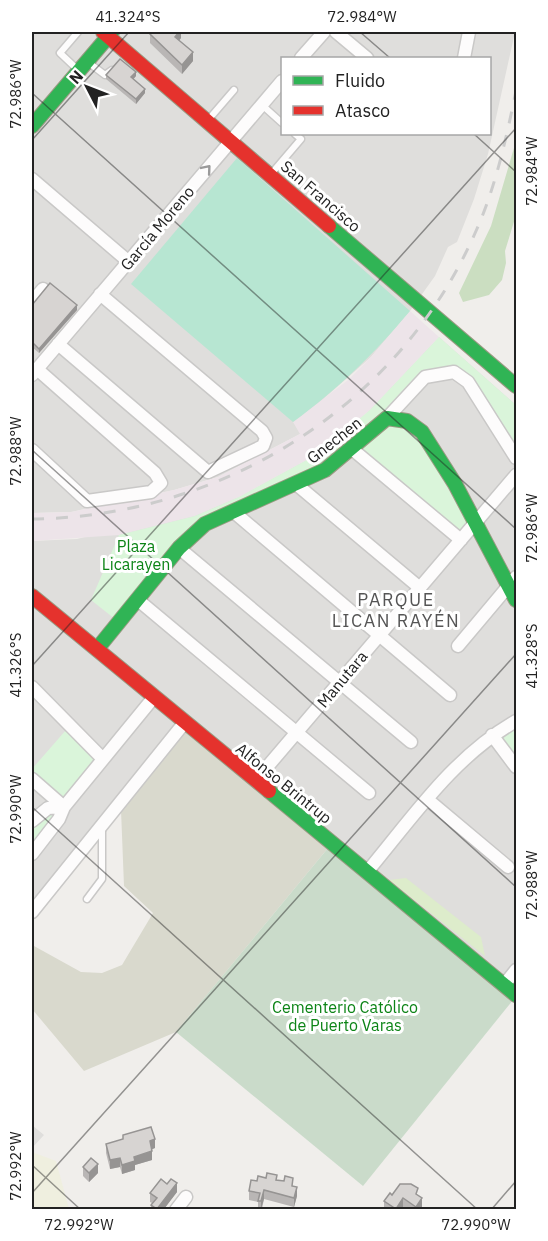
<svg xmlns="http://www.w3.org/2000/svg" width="548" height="1241" viewBox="0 0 548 1241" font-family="'IBM Plex Sans',sans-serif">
<rect width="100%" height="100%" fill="#f0eeeb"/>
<path fill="#dfdedc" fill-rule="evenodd" d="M32,32H515L488,154L474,199L457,242L448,247L435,276L410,311L371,357L320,402L300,434L218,477L174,490L71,512L32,513ZM282,58H490V134H282Z
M439,337L516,405V1003L328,848L121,810L32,921V541L77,539L239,497L316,455L343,434L370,410Z
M32,1125L44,1135L32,1148Z"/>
<path fill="#ede4e9" d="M410,311L439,337L370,410L316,455L239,497L195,516L119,535L32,541V513L71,512L174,490L218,477L300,434L293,422L348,380L371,357Z"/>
<path fill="#d9d9cd" d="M185,732L328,848L176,1032L84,1071L32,1009V949L34,946L81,972L102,973L122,965L153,913L124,886L121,810Z"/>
<path fill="#efefdf" d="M32,1152L56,1161L69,1209H32Z"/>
<path fill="#ddeccb" d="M406,878L481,937L485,956L389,880Z"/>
<path fill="#cbdec1" d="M516,141V215L505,251L506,263L502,280L489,295L463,302L459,293L491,226Z"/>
<path fill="#cadbca" d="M328,848L513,1000L363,1186L176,1032Z"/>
<path fill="#daf5da" d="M439,337L516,405V454L465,373L455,366L429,371L381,419L324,466L197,528L115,619L91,600L119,535L195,516L239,497L316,455L370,410Z
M389,424H399L418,436L467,522L457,533L361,454L364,447Z
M516,727V763L498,739Z
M66,730L95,755L97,762L68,797H59L32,774V769Z
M48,812L55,817L32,850V824Z"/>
<path fill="#b7e6d2" d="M237,158L410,311C373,355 339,388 293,422L131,284Z"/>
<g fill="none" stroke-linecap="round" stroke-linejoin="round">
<g stroke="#c9c8c7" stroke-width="9">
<path id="lane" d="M78,32L60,53L78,70
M89,63L105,75L112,70
M262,105L282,123
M209,119L234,90
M272,173L301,139L295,134
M87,899L102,879V827"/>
</g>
<g stroke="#c9c8c7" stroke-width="15">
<path id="street" d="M336,32L367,58
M301,58L324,32
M464,58L469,32
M32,179L129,262
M32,302L43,289
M58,344L208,472L263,446L266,438L262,431L100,294
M32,375L282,81
M387,418L425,377L454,372L468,382L516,458
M352,449L461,540
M32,450L87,501L151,492L161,483L155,473L37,369
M296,484L420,588
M235,513L450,695
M179,548L411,742
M138,600L369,793
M458,646L516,577
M32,687L103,759
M492,735L516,767
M32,779L64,807
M256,780L516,475
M427,799L508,867
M32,821L48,808L64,807
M32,854L59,819L64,807L154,697
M367,872C413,817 453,757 516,721
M32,912L185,722
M504,985L516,970
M176,1210L186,1197"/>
</g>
<g stroke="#999a82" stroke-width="16">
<path id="fast" d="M32,126L112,32
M329,226L516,386
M97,649L179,548L205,524L325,470L387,418L407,421L422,432L455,484L516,600
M269,791L516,995"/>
</g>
<g stroke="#999a82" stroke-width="16">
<path id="jam" d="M103,32L329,226
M32,596L269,791"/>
</g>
<use href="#lane" stroke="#fdfcfc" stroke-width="6"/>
<use href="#street" stroke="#fdfcfc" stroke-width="12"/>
<use href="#fast" stroke="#30b455" stroke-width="14"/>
<use href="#jam" stroke="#e5322d" stroke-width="14"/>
<path stroke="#ccc" stroke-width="3" stroke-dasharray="12 12" stroke-linecap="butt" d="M32,519C222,517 399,407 476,231C496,186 506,139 516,91"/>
</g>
<path fill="#b9b6b5" d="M181,32V38L179,40L193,61L182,74L150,43V34Z
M106,75L136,76L133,79L145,93L136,104L106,79Z
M32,305L77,310L39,353L32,347Z
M106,1144L155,1148L152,1149V1160L135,1165V1170L122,1174L120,1167L110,1169L106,1153Z
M83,1167L98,1173L89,1182L83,1176Z
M277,1180L293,1186L297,1196L294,1207L264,1199L262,1209H258V1202L249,1200V1191L257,1181Z
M177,1192L164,1209H151V1205L152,1203L150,1202V1193Z
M392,1195H418L422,1207L421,1209H406L403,1207L402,1209H384V1201Z"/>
<path fill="#969493" d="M179,32H181V38L175,46V37Z
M193,52V61L182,74V65Z
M136,72V76L131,82V77Z
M145,89V93L136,104V99Z
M77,305V310L39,353V349Z
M155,1139V1148L150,1150V1141Z
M152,1151V1160L135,1165V1170L122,1174V1165L134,1157Z
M120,1158V1167L110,1169V1160Z
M98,1164V1173L89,1182V1173Z
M177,1183V1192L164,1209H157Z
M297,1187V1196L294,1207V1198Z
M264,1190V1199L261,1209V1201Z
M403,1198V1207L402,1209H396Z
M422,1198V1207L421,1209H416V1207Z"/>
<path fill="#d7d4d2" stroke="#969493" stroke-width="1.5" d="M151,32H179L175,37L193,52L182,65L150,34Z
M120,59L136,72L131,77L145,89L136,99L106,75Z
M50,283L77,305L39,349L32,342V305Z
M151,1127L155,1139L150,1141L152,1151L134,1157L135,1161L122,1165L120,1158L110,1160L106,1144L123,1139V1135Z
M91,1158L98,1164L89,1173L83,1167Z
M267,1173L277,1175L276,1180L284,1181L285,1176L293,1178L292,1186L297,1187L294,1198L264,1190L261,1201H258L260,1193L249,1191L251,1180L257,1181L258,1176L266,1178Z
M161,1179L167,1184L171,1179L177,1183L157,1209L151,1205L157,1198L150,1193Z
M400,1184H411L418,1188L416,1194L422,1198L416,1207L403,1198L396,1209L384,1201L390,1193L392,1195Z"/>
<defs><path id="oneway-chevron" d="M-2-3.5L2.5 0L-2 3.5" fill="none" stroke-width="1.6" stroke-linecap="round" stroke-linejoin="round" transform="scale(1.5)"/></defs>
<use stroke="#9a9a9a" href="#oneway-chevron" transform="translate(207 169) rotate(-50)"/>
<path fill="none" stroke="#222" stroke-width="1.5" stroke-opacity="0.45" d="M360,32L390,58M32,93L516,529M474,134L516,172M32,140L129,32M32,450L516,887M32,666L516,128M32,807L478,1210M32,1165L81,1210M32,1193L516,654M491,1210L516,1181"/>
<g text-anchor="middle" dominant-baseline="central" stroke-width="6" stroke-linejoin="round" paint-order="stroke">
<g font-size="16" fill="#222" stroke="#fff">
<text transform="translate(321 196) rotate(41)">San Francisco</text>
<text transform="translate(157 228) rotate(-50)">García Moreno</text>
<text transform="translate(334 440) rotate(-38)">Gnechen</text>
<text transform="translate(342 679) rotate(-50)">Manutara</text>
<text transform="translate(284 783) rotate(39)">Alfonso Brintrup</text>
</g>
<g font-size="16" fill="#0c8416" stroke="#fff">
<text x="136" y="546">Plaza<tspan x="136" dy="18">Licarayen</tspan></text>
<text x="345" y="1007">Cementerio Católico<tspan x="345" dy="18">de Puerto Varas</tspan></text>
</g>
<g font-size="18" letter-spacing="1.5" fill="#555" stroke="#fff">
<text x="396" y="599">PARQUE<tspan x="396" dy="21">LICAN RAYÉN</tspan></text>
</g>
</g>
<rect width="548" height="1241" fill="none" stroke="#ffffff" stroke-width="66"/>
<rect x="281" y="57" width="210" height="78" fill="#ffffff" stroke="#a7a7a7" stroke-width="1.5"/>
<rect x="293" y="76" width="30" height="9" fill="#30b455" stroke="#a7a7a7" stroke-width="1.5"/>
<text x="335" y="87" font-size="18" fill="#222222">Fluido</text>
<rect x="293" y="106" width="30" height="9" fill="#e5322d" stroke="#a7a7a7" stroke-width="1.5"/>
<text x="335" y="117" font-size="18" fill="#222222">Atasco</text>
<g transform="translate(87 87) rotate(312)" stroke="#ffffff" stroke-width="4.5" paint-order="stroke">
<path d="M0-4.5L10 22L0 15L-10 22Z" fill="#222222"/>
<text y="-9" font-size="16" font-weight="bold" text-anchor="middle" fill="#222222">N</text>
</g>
<rect x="33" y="33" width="482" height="1175" fill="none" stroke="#222" stroke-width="2"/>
<g font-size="15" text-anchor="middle" fill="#222">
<text x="128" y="22">41.324°S</text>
<text x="362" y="22">72.984°W</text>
<text transform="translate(16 94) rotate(-90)" y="5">72.986°W</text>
<text transform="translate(532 171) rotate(-90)" y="5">72.984°W</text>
<text transform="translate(16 451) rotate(-90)" y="5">72.988°W</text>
<text transform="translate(532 528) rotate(-90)" y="5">72.986°W</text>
<text transform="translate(532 656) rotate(-90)" y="5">41.328°S</text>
<text transform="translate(16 665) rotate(-90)" y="5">41.326°S</text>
<text transform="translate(16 809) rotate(-90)" y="5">72.990°W</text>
<text transform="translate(532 885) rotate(-90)" y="5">72.988°W</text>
<text transform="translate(16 1166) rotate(-90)" y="5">72.992°W</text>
<text x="79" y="1230">72.992°W</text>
<text x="476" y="1230">72.990°W</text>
</g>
</svg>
